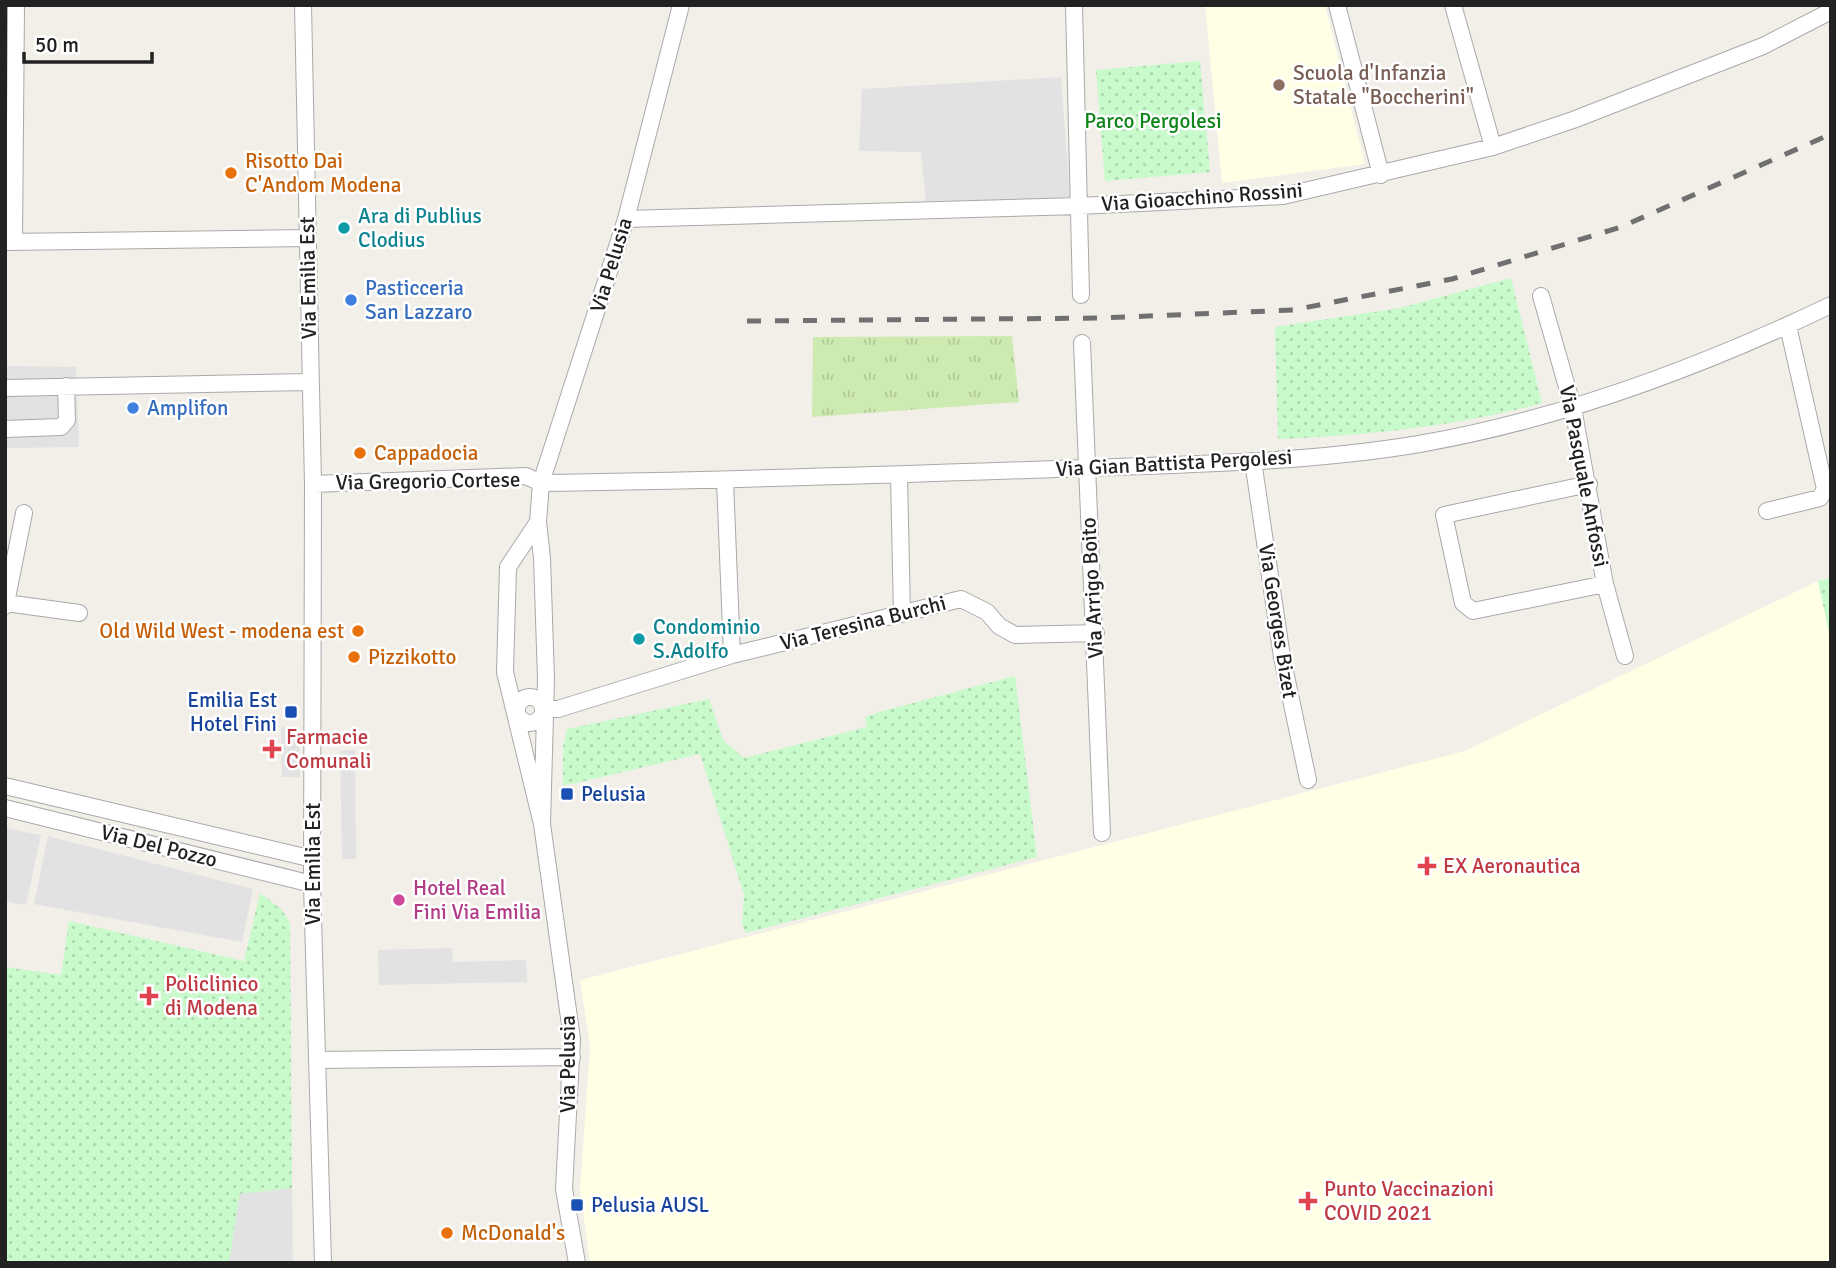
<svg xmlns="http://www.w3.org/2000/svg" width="1836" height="1268" viewBox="0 0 1836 1268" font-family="Signika,sans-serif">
<defs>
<pattern id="grass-tufts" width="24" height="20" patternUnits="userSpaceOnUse" patternTransform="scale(1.75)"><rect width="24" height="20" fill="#cdebb0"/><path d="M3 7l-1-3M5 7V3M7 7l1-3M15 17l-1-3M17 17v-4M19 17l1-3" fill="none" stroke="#b0c997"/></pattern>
<pattern id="park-dots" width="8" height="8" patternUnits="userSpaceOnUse" patternTransform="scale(1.75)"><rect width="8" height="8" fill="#c8facc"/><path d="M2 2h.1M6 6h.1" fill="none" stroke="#acd6af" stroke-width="1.8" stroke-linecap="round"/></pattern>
</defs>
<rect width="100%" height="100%" fill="#f2efe9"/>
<path fill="#ffffe5" d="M1205,5H1325L1365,164L1222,183Z
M1818,581L1831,642V1263H590L580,1190L590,1047L580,980L1465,751Z"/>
<path fill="url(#grass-tufts)" d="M1012,336L1019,402L812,417L813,337Z"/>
<path fill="url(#park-dots)" d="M1200,61L1210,172L1105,181L1096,70Z
M1511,278L1542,403C1455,427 1368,435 1278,439L1275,327L1400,308Z
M1831,578V642L1818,581Z
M1015,676L1037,857L746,933L742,924L744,895L700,754L563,786V747L567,729L709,699L723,740L744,758L867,727L865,717L879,712Z
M260,893L282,910L290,923L292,1188L240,1194L229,1263H5V967L61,975L69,921L244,961Z"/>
<path fill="#e2e2e2" d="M1061,77L1070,199L926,201L921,152L859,151L862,89Z
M5,366L76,367L79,447L5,448Z
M281,727H299L300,777H282Z
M355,750L356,859H342L340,751Z
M5,828L41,835L26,905L5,901Z
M48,836L253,889L242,942L34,904Z
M452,948L453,962L526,960L527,982L379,985L378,950Z
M292,1188L293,1263H229L240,1194Z"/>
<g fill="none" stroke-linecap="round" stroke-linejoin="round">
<g stroke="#a9a9a9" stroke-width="18">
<path id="minor" d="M303,5L313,484L312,884L323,1263
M1074,5L1081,295
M1337,5L1381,175
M1453,5L1493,147
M626,219L1079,206L1283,196L1493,147L1573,120L1763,46L1831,11
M5,242L308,238
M14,242L16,5
M1541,296L1573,408L1605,584L1625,656
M1082,343L1102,833
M5,388L310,382
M5,429L61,427L67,420L66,386
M1253,461L1282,657L1308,780
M899,475L902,614
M725,480L732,655
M313,484L526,476L541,483C713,481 885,475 1056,469C1177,464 1300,464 1419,444C1558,420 1703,366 1831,305
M1589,484L1444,515L1463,603L1473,611L1605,584
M1767,511L1820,498L1825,489L1788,326
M538,522L508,567L505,672L542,824L572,1039L564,1189L577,1263
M6,603L24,513
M5,606L6,603L79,613
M517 710a13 13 0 1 1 26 0a13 13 0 1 1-26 0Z
M543,709H558L732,655L961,599L987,612L999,626L1015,635L1096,633
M5,786L313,859
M5,808L312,884
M542,824L546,679L542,558L538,522L541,483L626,219L681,5
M317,1060L572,1057"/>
</g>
<use href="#minor" stroke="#fff" stroke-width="16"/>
<path stroke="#707070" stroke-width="5" stroke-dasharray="14 14" stroke-linecap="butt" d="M747,321L1101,318L1293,310L1452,279L1621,227L1831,134"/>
</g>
<circle fill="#8d6e63" stroke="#fff" stroke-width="2.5" cx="1279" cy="85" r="7"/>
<g fill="#e8710a" stroke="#fff" stroke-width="2.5">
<circle cx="231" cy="173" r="7"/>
<circle cx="360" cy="453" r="7"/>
<circle cx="358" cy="631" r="7"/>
<circle cx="354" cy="657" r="7"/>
<circle cx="447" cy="1233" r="7"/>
</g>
<g fill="#0f9aa8" stroke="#fff" stroke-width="2.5">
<circle cx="344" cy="228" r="7"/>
<circle cx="639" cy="639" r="7"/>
</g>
<g fill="#3f7fe0" stroke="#fff" stroke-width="2.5">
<circle cx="351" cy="300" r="7"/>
<circle cx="133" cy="408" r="7"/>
</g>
<g fill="#1a4fb4" stroke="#fff" stroke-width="2.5">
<rect x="284" y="705" width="14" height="14" rx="3.5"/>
<rect x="560" y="787" width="14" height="14" rx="3.5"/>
<rect x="570" y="1198" width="14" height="14" rx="3.5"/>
</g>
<g fill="#e0444e" stroke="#fff" stroke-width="2.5">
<path d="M268.5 738.5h7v7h7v7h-7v7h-7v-7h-7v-7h7z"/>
<path d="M1423.5 855.5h7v7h7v7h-7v7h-7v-7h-7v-7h7z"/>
<path d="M145.5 985.5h7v7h7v7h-7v7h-7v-7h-7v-7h7z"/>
<path d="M1304.5 1190.5h7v7h7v7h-7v7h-7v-7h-7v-7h7z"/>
</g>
<circle fill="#d1479c" stroke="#fff" stroke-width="2.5" cx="399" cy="900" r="7"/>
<g text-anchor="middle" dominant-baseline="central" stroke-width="5" stroke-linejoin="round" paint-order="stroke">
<g font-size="21" fill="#785e54" stroke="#fff" text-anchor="start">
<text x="1293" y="73">Scuola d'Infanzia<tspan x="1293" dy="24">Statale "Boccherini"</tspan></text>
</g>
<g font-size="21" fill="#0c8416" stroke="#fff">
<text x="1153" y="121">Parco Pergolesi</text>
</g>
<g font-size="21" fill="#c56008" stroke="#fff" text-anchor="start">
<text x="245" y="161">Risotto Dai<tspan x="245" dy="24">C'Andom Modena</tspan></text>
<text x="374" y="453">Cappadocia</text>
<text x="344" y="631" text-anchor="end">Old Wild West - modena est</text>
<text x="368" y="657">Pizzikotto</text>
<text x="461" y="1233">McDonald's</text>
</g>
<g font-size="21" fill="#222" stroke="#fff">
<text transform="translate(1202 197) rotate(-4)">Via Gioacchino Rossini</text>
<text transform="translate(611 265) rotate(-73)">Via Pelusia</text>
<text transform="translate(308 278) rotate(-91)">Via Emilia Est</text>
<text transform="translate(1174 463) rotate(-3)">Via Gian Battista Pergolesi</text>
<text transform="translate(1584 476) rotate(79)">Via Pasquale Anfossi</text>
<text transform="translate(428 481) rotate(-1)">Via Gregorio Cortese</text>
<text transform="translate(1092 588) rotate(-93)">Via Arrigo Boito</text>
<text transform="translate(1278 621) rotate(81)">Via Georges Bizet</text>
<text transform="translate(863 623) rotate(-14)">Via Teresina Burchi</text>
<text transform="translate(159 846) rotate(14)">Via Del Pozzo</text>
<text transform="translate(313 864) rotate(-90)">Via Emilia Est</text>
<text transform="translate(568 1064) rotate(-90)">Via Pelusia</text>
</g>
<g font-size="21" fill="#0d838f" stroke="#fff" text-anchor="start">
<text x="358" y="216">Ara di Publius<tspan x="358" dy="24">Clodius</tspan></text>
<text x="653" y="627">Condominio<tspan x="653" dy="24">S.Adolfo</tspan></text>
</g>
<g font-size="21" fill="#366cbe" stroke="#fff" text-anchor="start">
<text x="365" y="288">Pasticceria<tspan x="365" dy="24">San Lazzaro</tspan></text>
<text x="147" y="408">Amplifon</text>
</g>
<g font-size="21" fill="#164399" stroke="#fff" text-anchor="start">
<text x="277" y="700" text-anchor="end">Emilia Est<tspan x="277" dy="24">Hotel Fini</tspan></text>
<text x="581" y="794">Pelusia</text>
<text x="591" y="1205">Pelusia AUSL</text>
</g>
<g font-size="21" fill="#be3a42" stroke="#fff" text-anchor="start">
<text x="286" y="737">Farmacie<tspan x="286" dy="24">Comunali</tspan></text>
<text x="1443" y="866">EX Aeronautica</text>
<text x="165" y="984">Policlinico<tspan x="165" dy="24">di Modena</tspan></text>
<text x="1324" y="1189">Punto Vaccinazioni<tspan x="1324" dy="24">COVID 2021</tspan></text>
</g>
<g font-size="21" fill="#b23c85" stroke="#fff" text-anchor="start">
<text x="413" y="888">Hotel Real<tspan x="413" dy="24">Fini Via Emilia</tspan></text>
</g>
</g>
<rect width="1836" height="1268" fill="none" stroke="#222222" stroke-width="14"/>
<path d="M24 52v10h128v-10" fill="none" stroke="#222222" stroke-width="3.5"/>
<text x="35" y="52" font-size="21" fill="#222222" stroke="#ffffff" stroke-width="5" paint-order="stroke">50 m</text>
</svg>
